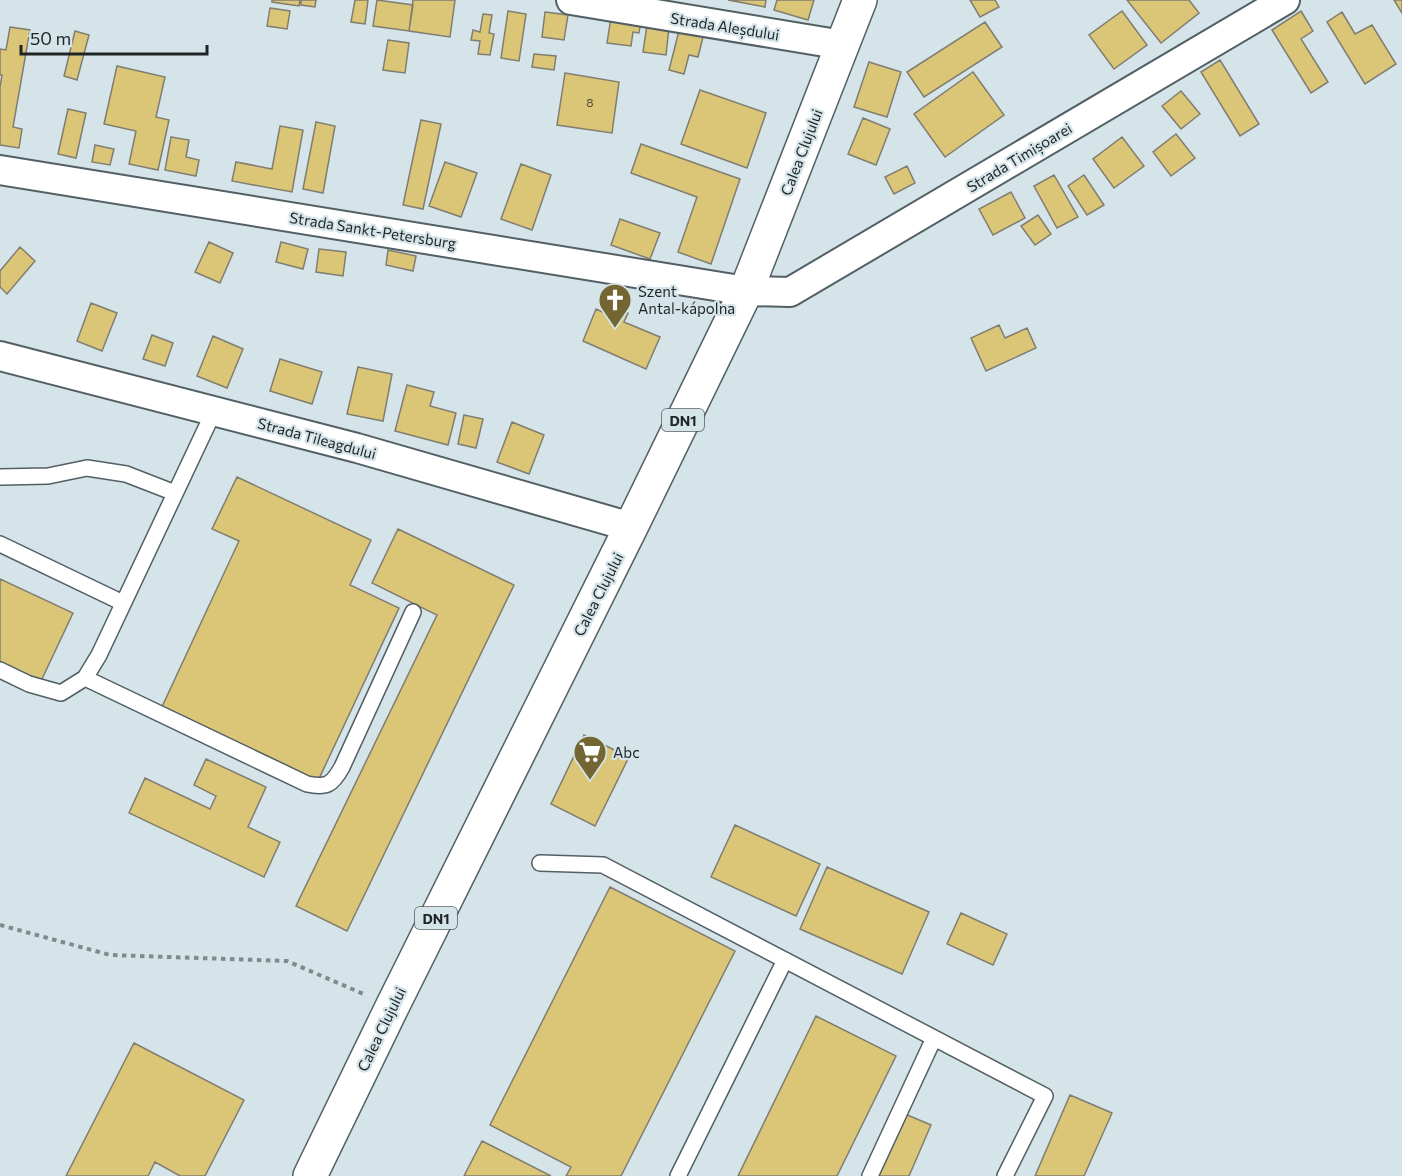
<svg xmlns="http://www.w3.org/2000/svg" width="1402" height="1176" viewBox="0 0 1402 1176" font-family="Commissioner,sans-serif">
<rect width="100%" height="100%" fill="#d5e4e9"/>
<path fill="#dbc677" stroke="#807d71" stroke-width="1.5" d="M272,0H300L299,6L272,2Z
M301,0H316L315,7L301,5Z
M355,0H368L365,24L351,22Z
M377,0L413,5L409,31L373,26Z
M413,0H455L450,37L409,31Z
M728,0H766L765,7Z
M777,0H814L808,20L774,10Z
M970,0H995L999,7L980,17Z
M1127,0H1189L1199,13L1161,43Z
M1394,0H1402V13Z
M270,8L290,11L287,29L267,26Z
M508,11L526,14L519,61L501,58Z
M1122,11L1147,45L1114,69L1089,35Z
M1301,11L1313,31L1301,39L1328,82L1311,93L1272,30Z
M545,12L568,15L564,40L542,37Z
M1342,12L1355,34L1372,25L1396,64L1365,84L1327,22Z
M483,14L492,15L489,33L494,34L490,55L478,54L480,41L471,40L473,30L480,32Z
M611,17L641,21L639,33L633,32L631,46L607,43Z
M985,22L1002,47L924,97L907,72Z
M647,25L669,28L666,55L643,52Z
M10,27L30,30L13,127L22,129L19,148L0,145V87L2,75H0V49L6,50Z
M680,27L704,33L698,57L689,55L684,74L669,70Z
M75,31L89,35L77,80L64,76Z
M388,40L409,43L405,73L383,70Z
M534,54L556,56L554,70L532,67Z
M1220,60L1259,124L1240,136L1201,72Z
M869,62L901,72L887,117L854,107Z
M117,66L165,77L156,117L169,120L158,170L129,164L136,131L104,124Z
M973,72L1004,115L945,157L914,114Z
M565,73L619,82L612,133L557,125Z
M700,90L766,113L747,168L681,144Z
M1181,91L1200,114L1181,129L1162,106Z
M68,109L86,113L76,158L58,154Z
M863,118L890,129L876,165L848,154Z
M421,120L441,124L423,209L403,205Z
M316,122L335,126L323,193L303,189Z
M280,126L303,130L292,192L232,181L236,162L272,169Z
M1176,134L1195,158L1171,176L1153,152Z
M171,137L189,140L186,157L199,160L196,176L165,170Z
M1122,137L1144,166L1114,188L1093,159Z
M641,144L740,179L711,264L678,252L697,197L631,173Z
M95,145L114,149L110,165L92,162Z
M445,162L477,173L461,217L429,206Z
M521,164L551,175L532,230L501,219Z
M907,166L915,183L894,194L885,177Z
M1054,175L1078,217L1057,228L1034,186Z
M1084,175L1104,205L1087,215L1068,186Z
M1011,192L1025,218L993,235L979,209Z
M1038,215L1051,234L1035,245L1021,226Z
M620,219L660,233L650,259L611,245Z
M209,242L233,253L220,283L195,272Z
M281,242L308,249L303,269L276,262Z
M20,247L35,261L7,294L0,287V271Z
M319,249L346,252L343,276L316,272Z
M388,250L416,256L413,271L386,265Z
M91,303L117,313L102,351L77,341Z
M611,305L628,313L624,322L660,337L646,369L583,341L596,309L607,314Z
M999,325L1005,338L1027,328L1036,348L986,371L971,338Z
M152,335L173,343L165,366L143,359Z
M213,336L243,349L227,388L197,376Z
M280,359L322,372L312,404L270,391Z
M358,367L392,374L383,421L347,414Z
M407,385L434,392L430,406L456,413L448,445L395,431Z
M464,415L483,419L476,448L458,444Z
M512,422L544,435L529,474L497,462Z
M237,477L371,540L350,585L399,608L317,783L161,709L239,541L212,529Z
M398,529L514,585L347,931L296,906L437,615L372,583Z
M0,579L73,613L41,681L0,662Z
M584,735L629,757L595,826L551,804Z
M206,759L266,787L248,827L280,842L264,877L129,813L145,778L210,809L216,796L194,785Z
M735,825L820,864L796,916L711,877Z
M827,867L929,912L902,974L800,929Z
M610,887L735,951L621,1176H566L571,1167L490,1125Z
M961,913L1007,934L993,965L947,944Z
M816,1016L896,1056L837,1176H738Z
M134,1043L244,1100L205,1176H180L155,1162L148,1176H66Z
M1070,1095L1112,1113L1084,1176H1035Z
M905,1114L931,1125L909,1176H878Z
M482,1141L551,1176H464Z"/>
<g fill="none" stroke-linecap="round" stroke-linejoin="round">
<g stroke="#525f64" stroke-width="18">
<path id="lane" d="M0,477L48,476L87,468L126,474L175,493
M0,544L123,603
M0,670L29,684L61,693L85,678L99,655L214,411
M85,678L307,784C327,788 332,785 342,767L413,612
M540,863L603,865L1045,1096L1005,1176
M678,1176L785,960
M870,1176L934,1038"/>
</g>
<g stroke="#525f64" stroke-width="32">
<path id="street" d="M571,0L843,45
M0,170L746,291L790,292L1285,0
M0,356L357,448L631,527"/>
</g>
<g stroke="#525f64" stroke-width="36">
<path id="primary" d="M310,1176L392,1007L631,527L746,291L860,0"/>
</g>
<path stroke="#808a8d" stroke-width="4" stroke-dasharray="4.5 4.5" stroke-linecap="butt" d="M0,925L110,955L287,961L366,995"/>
<use href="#lane" stroke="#fff" stroke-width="15"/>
<use href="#street" stroke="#fff" stroke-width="28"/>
<use href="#primary" stroke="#fff" stroke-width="33"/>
</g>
<defs>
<g id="church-pin" transform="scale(1.725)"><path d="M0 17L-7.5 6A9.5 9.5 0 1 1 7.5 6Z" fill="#736633" stroke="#d5e4e9"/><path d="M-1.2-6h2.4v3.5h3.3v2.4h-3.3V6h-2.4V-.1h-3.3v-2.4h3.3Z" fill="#fff"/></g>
<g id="supermarket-pin" transform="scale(1.725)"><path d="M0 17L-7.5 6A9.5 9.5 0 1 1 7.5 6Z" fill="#736633" stroke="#d5e4e9"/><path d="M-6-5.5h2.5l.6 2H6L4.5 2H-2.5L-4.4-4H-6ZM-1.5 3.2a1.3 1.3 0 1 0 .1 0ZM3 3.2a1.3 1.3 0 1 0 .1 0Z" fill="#fff"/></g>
</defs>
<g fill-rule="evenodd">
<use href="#church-pin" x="615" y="300"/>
<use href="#supermarket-pin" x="590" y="752"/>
</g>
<g text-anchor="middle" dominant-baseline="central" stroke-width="4.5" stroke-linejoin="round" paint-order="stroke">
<g font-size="12" fill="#4e4c3a">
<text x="590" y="102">8</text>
</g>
<g fill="#d5e4e9" stroke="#565e60" stroke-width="1.5">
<rect x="662" y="409" width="42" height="22" rx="4.5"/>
<rect x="415" y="907" width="42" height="22" rx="4.5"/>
</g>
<g font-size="14" font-weight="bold" fill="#1f2426">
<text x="683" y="420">DN1</text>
<text x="436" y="918">DN1</text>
</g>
<g font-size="15" fill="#1f2426" stroke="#d5e4e9">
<text transform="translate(725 26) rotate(9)">Strada Aleșdului</text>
<text transform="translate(801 152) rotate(-69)">Calea Clujului</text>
<text transform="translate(1019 157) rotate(-31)">Strada Timișoarei</text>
<text transform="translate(373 230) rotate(9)">Strada Sankt-Petersburg</text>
<text transform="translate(317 438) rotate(15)">Strada Tileagdului</text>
<text transform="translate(598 594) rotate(-63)">Calea Clujului</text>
<text transform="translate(381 1029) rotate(-64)">Calea Clujului</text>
</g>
<g font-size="15" fill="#1f2426" stroke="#d5e4e9" text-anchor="start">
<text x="638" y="291">Szent<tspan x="638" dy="17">Antal-kápolna</tspan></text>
<text x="613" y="752">Abc</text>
</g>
</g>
<path d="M21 45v9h186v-9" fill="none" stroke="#1f2426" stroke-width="3"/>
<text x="30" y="45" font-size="18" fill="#1f2426" stroke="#d5e4e9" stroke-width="4.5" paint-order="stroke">50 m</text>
</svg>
